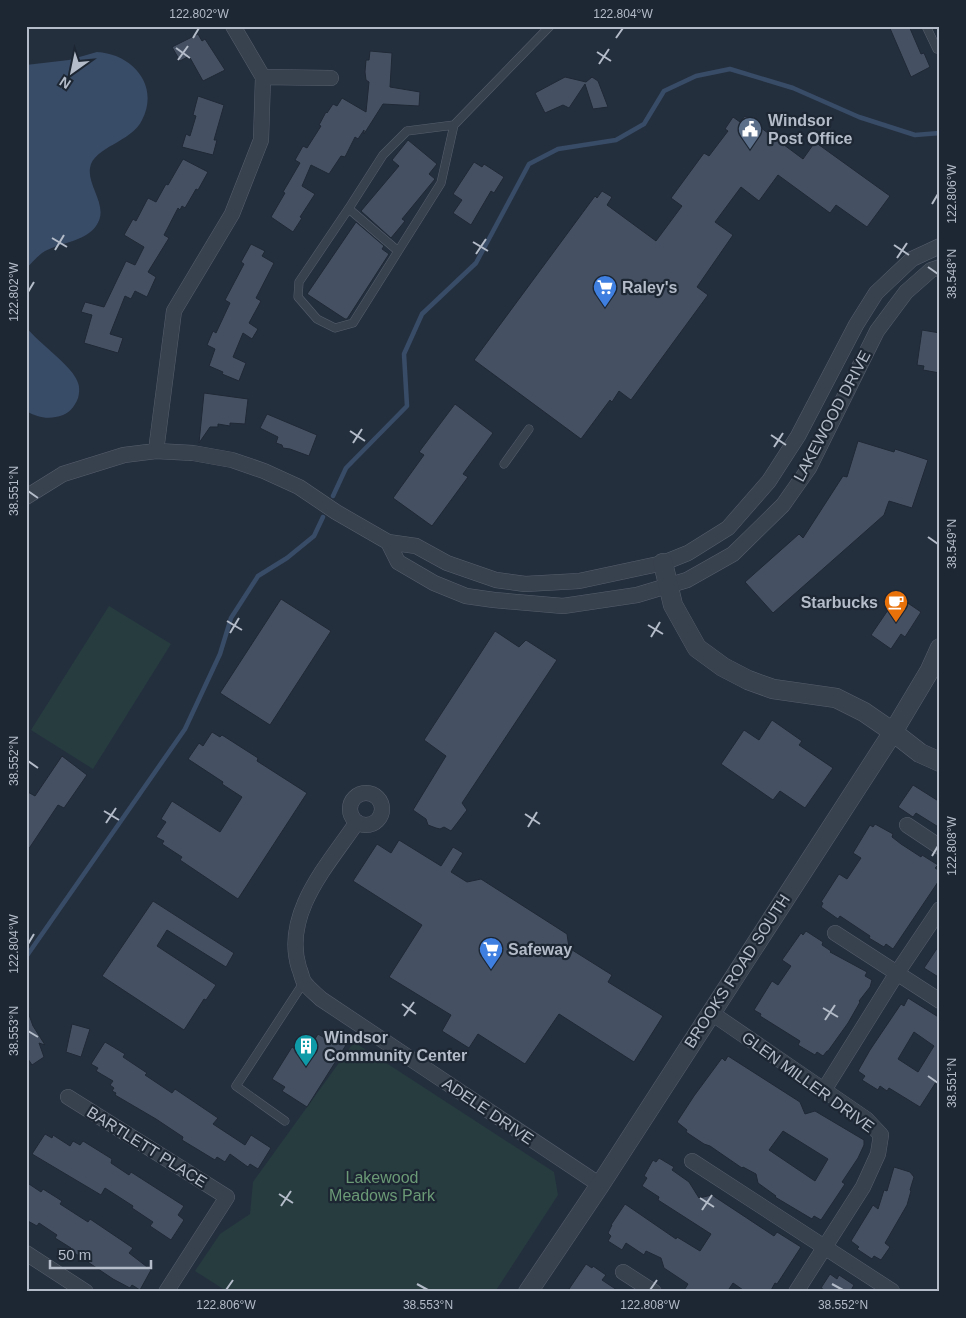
<svg xmlns="http://www.w3.org/2000/svg" width="966" height="1318" viewBox="0 0 966 1318" font-family="Helvetica,sans-serif">
<rect width="100%" height="100%" fill="#242f3e"/>
<path fill="#263c3f" d="M109,606L171,644L93,769L31,730Z
M354,1042L554,1172L558,1195L495,1292H228L195,1271L220,1234L250,1214L253,1182Z"/>
<path fill="#394c67" d="M97,52C132,54 160,85 142,120C132,142 93,147 90,168C87,187 110,207 96,226C84,243 58,242 42,253C36,258 31,263 26,269V65L69,60Z
M26,327C38,343 74,367 78,383C80,388 79,394 78,398C75,406 70,412 63,415C49,420 39,418 26,411Z"/>
<g fill="none" stroke-linecap="round" stroke-linejoin="round">
<path stroke="#394c67" stroke-width="4.5" d="M333,496L346,468L407,406L404,354L422,314L476,263L529,164L558,149L616,140L644,124L664,91L696,76L730,69L793,88L859,117L915,135L940,133
M26,957L185,729L220,654L231,618L258,576L287,558L314,536L323,517"/>
</g>
<path fill="#455162" stroke="#1f2835" fill-rule="evenodd" d="M889,26H909L921,54L924,53L930,67L911,77Z
M198,34L202,41L205,39L225,70L203,81L189,56L180,61L172,47Z
M370,51L392,53L390,87L420,92L419,106L383,104L364,134V130L358,139L355,137L345,157L341,156L329,174L311,165L302,186L315,194L300,217L302,218L293,232L271,217L285,193L283,192L300,163L295,160L303,146L307,148L321,126L319,125L326,112L327,113L333,104L337,106L342,98L366,112L369,82L366,80L365,72L366,60H369Z
M565,77L586,82L592,77L598,81L608,107L593,109L585,84L569,108L563,105L545,113L535,93Z
M198,96L224,105L214,140H217L213,155L182,147L186,134L190,136L196,116L193,115Z
M745,116L803,159L815,142L890,196L867,227L836,205L830,213L778,175L759,201L741,187L715,222L733,235L697,287L708,295L631,400L619,391L612,402L610,400L581,439L474,360L595,196L597,198L602,191L612,197L607,205L656,241L682,206L671,198L704,153L709,156L728,131L725,129L733,117L740,122Z
M408,140L437,164L429,174L435,179L402,219L405,221L391,238L361,211L399,166L392,160Z
M183,159L208,172L198,190L196,189L185,208L182,206L180,210L178,208L164,235L169,238L148,272L156,277L147,297L135,291L131,299L125,296L110,334L123,338L118,353L84,343L92,315L81,312L85,302L104,307L126,261L135,265L144,247L124,235L133,219L136,221L148,198L156,202L166,184L168,185Z
M474,162L482,167L484,164L504,177L494,193L491,191L471,225L453,213L462,200L453,194Z
M356,222L384,246L382,249L389,254L347,319H345L307,294Z
M251,244L265,251L262,256L274,263L256,298L261,301L249,323L258,329L252,339L243,333L233,357L246,363L239,381L222,374L223,372L209,366L215,349L207,345L213,331L216,333L230,303L225,300L244,264L241,262Z
M922,330L940,333V373L923,370L924,366L917,365Z
M204,393L248,399L245,424L230,423V426L218,424V427H210L199,443Z
M455,404L493,433L463,474L468,477L432,526L393,498L424,455L419,452Z
M267,414L317,435L309,456L290,449L283,448L282,445L276,443L278,437L260,428Z
M858,441L894,452L895,449L928,460L912,508L889,501L884,515L773,613L745,582L799,534L803,538L843,476L847,477Z
M899,597L921,612L905,637L901,634L891,649L871,635L888,610L890,611Z
M281,599L331,631L270,725L220,693Z
M495,631L519,647L526,640L557,660L462,803L467,810L451,831L444,827L440,829L436,828L428,825L426,819L413,810L446,756L424,740Z
M772,720L802,741L799,745L833,768L805,808L780,791L773,800L721,764L744,730L759,740Z
M212,732L220,737L222,735L258,758L257,761L307,793L238,899L180,860L182,857L162,844L164,841L156,837L166,822L161,819L172,801L220,832L242,797L222,784L223,782L188,759L199,743L203,746Z
M62,756L87,775L64,808L58,805L26,853V791L35,796Z
M913,785L940,802V828L916,813L913,817L898,807Z
M875,824L893,834L892,837L901,844L921,857L922,855L938,865L935,868L940,871V879L893,949L886,944L884,947L869,938L870,936L840,916L838,919L821,907L823,903L821,902L839,874L847,879L861,858L853,853L870,825L873,827Z
M399,840L441,866L453,847L463,853L451,872L467,882L481,879L567,934L569,948L612,975L608,982L663,1016L634,1062L559,1014L525,1064L478,1034L469,1048L442,1031L451,1015L389,977L422,925L353,881L377,844L391,853Z
M153,901L234,953L226,967L167,930L157,946L216,985L206,1000L204,999L184,1030L102,976Z
M806,931L823,942L822,945L831,951L830,952L867,972L865,976L872,980L870,987L859,1001L860,1002L848,1023L828,1051H827L823,1056L817,1052L815,1055L798,1045L800,1041L760,1016L761,1014L754,1010L772,981L778,985L791,966L782,960L801,933L803,935Z
M940,944V978L924,968Z
M908,998L940,1018V1076L920,1107L889,1088L887,1091L880,1086L878,1090L862,1080L865,1076L858,1071L870,1050L901,1004L904,1006ZM914,1032L934,1046L918,1072L898,1059Z
M26,1012H28L33,1026L45,1045L39,1043L44,1057L32,1065L26,1056Z
M72,1024L90,1029L81,1057L66,1052Z
M318,1034L333,1043L335,1039L346,1045L307,1107L282,1091L285,1087L272,1079L292,1047L305,1055Z
M105,1042L125,1054L123,1057L147,1073L145,1075L172,1093L175,1089L218,1118L213,1124L245,1145L251,1135L271,1148L258,1169L250,1164L248,1167L230,1154L225,1162L217,1157L215,1160L182,1140L183,1137L156,1119L115,1095L116,1093L112,1091L114,1088L110,1085L113,1081L96,1071L98,1068L91,1064Z
M728,1056L800,1102L805,1114L815,1111L864,1140V1145L858,1158L842,1182L845,1184L821,1220L814,1216L812,1219L775,1197L776,1196L758,1183L756,1174L743,1167L742,1168L710,1146L704,1144L686,1132L687,1130L677,1122L694,1096L722,1058L725,1061ZM783,1131L828,1159L815,1181L769,1150Z
M45,1134L52,1138L53,1135L70,1146L73,1141L80,1145L83,1141L112,1159L111,1163L129,1175L131,1172L184,1206L178,1215L184,1220L171,1240L150,1226L153,1222L132,1208L133,1206L105,1188L101,1195L32,1154Z
M659,1158L674,1167L672,1170L689,1182L699,1198L712,1195L774,1236L777,1232L801,1247L777,1284L775,1283L770,1292H746L733,1283L727,1292H683L688,1284L664,1268L661,1258L646,1251L644,1255L626,1243L622,1250L608,1241L611,1236L608,1233L612,1225H611L625,1204L676,1239L677,1237L700,1251L711,1234L658,1200L659,1197L642,1186L647,1178L644,1176L653,1160L656,1162Z
M894,1167L910,1172L914,1177L910,1190L911,1191L907,1205L885,1243L890,1247L881,1260L874,1256L872,1259L857,1249L859,1247L851,1241L873,1205L878,1209L884,1190L887,1191Z
M26,1182L41,1192L43,1189L62,1201L60,1204L88,1222L90,1219L133,1248L129,1253L151,1270L140,1290L132,1285L130,1288L113,1279L70,1250L71,1248L55,1238L57,1235L39,1223L37,1226L26,1220Z
M586,1264L592,1268L593,1266L606,1275L602,1280L620,1292H567Z
M830,1274L837,1279L839,1275L854,1285L850,1292H828L821,1288Z"/>
<g fill="none" stroke-linecap="round" stroke-linejoin="round">
<g stroke="#565f6c" stroke-width="9">
<path id="service" d="M926,26L937,49
M454,125L407,131L383,155L351,205L299,282L298,297L317,319L335,328L353,323L441,183L454,125L550,26
M349,209L398,251
M504,464L529,429
M285,1121L236,1086L304,982"/>
</g>
<g stroke="#565f6c" stroke-width="16">
<path id="minor" d="M263,77L331,78
M156,451L174,311L232,214L261,140L263,77L233,26
M26,497L63,474L124,455L156,451L193,453L232,460L264,471L299,487L336,512L388,542L416,546L447,563L496,580L525,584L579,581L663,563L688,553L728,528L769,481L798,436L856,325L876,293L912,259L940,246
M388,542L398,562L434,583L466,596L494,600L563,606L637,595L687,580L733,554L783,505L809,468L877,331L906,292L931,270L940,267
M350 809a16 16 0 1 1 32 0a16 16 0 1 1-32 0Z
M357,822C329,864 282,913 299,968C301,972 302,979 304,982C308,988 316,994 321,999L600,1185
M907,825L940,847
M835,933L940,1001
M710,1012L866,1119L881,1135L878,1154L863,1187L796,1292
M824,1090L897,973L940,909
M68,1097L227,1197L166,1292
M692,1161L892,1291
M26,1253L86,1292
M623,1272L654,1292"/>
</g>
<g stroke="#565f6c" stroke-width="20">
<path id="tertiary" d="M663,563L673,605L697,648L723,667L748,680L773,689L836,698L864,712L893,732L920,753L940,762
M528,1292L600,1185L893,732L930,670L940,648"/>
</g>
<use href="#service" stroke="#38414e" stroke-width="8"/>
<use href="#minor" stroke="#38414e" stroke-width="15"/>
<use href="#tertiary" stroke="#38414e" stroke-width="19"/>
</g>
<path fill="none" stroke="#b4bcc9" stroke-width="2" d="M193,38L199,28M616,38L623,28M176,48L190,58M597,52L611,61M178,60L188,46M599,64L609,49M932,204L938,194M52,238L67,247M473,242L488,251M894,245L909,255M55,250L64,235M476,254L486,239M897,258L907,243M928,267L938,274M28,292L34,282M350,431L365,441M771,435L786,445M353,443L362,429M774,447L783,433M28,491L38,498M928,537L938,544M227,621L242,630M648,625L663,634M230,633L239,618M651,637L660,622M28,761L38,768M104,811L119,820M525,814L540,824M106,823L116,808M528,827L537,812M932,856L938,846M28,944L34,934M402,1004L416,1014M823,1008L838,1017M404,1016L414,1002M825,1020L835,1005M28,1031L38,1037M928,1076L938,1083M279,1194L293,1203M700,1198L714,1207M281,1206L291,1191M702,1210L712,1195M417,1284L428,1290M832,1284L843,1290M226,1290L233,1280M650,1290L657,1280"/>
<defs>
<g id="civic-pin" transform="scale(1.25)"><path d="M0 17L-7.5 6A9.5 9.5 0 1 1 7.5 6Z" fill="#5c6f8a" stroke="#1d2633"/><path d="M-.6-6.5H3V-4.5H.6V-3L4-1V1h2V6H-6V1h2V-1L-.6-3ZM-1.2 2.5V6h2.4V2.5Z" fill="#fff"/></g>
<g id="supermarket-pin" transform="scale(1.25)"><path d="M0 17L-7.5 6A9.5 9.5 0 1 1 7.5 6Z" fill="#3f7fe0" stroke="#1d2633"/><path d="M-6-5.5h2.5l.6 2H6L4.5 2H-2.5L-4.4-4H-6ZM-1.5 3.2a1.3 1.3 0 1 0 .1 0ZM3 3.2a1.3 1.3 0 1 0 .1 0Z" fill="#fff"/></g>
<g id="cafe-pin" transform="scale(1.25)"><path d="M0 17L-7.5 6A9.5 9.5 0 1 1 7.5 6Z" fill="#e8710a" stroke="#1d2633"/><path d="M-5.5-4.5H6V0H3Q3 3.5 0 3.5H-2.5Q-5.5 3.5-5.5 0ZM3-3.2v2h1.7v-2ZM-6 4.5H4V6H-6Z" fill="#fff"/></g>
<g id="building-pin" transform="scale(1.25)"><path d="M0 17L-7.5 6A9.5 9.5 0 1 1 7.5 6Z" fill="#0f9aa8" stroke="#1d2633"/><path d="M-4-6H4V6H1V3H-1V6H-4ZM-2.5-4.3h1.7v1.8h-1.7ZM.8-4.3h1.7v1.8H.8ZM-2.5-1h1.7V.8h-1.7ZM.8-1h1.7V.8H.8Z" fill="#fff"/></g>
</defs>
<g fill-rule="evenodd">
<use href="#civic-pin" x="750" y="129"/>
<use href="#supermarket-pin" x="605" y="287"/>
<use href="#cafe-pin" x="896" y="602"/>
<use href="#supermarket-pin" x="491" y="949"/>
<use href="#building-pin" x="306" y="1046"/>
</g>
<g text-anchor="middle" dominant-baseline="central" stroke-width="4.5" stroke-linejoin="round" paint-order="stroke">
<g font-size="16" font-weight="bold" fill="#b4bcc9" stroke="#1d2633" text-anchor="start">
<text x="768" y="120">Windsor<tspan x="768" dy="18">Post Office</tspan></text>
<text x="622" y="287">Raley's</text>
<text x="878" y="602" text-anchor="end">Starbucks</text>
<text x="508" y="949">Safeway</text>
<text x="324" y="1037">Windsor<tspan x="324" dy="18">Community Center</tspan></text>
</g>
<g font-size="16" fill="#b4bcc9" stroke="#1d2633">
<text transform="translate(832 416) rotate(-62)">LAKEWOOD DRIVE</text>
<text transform="translate(737 971) rotate(-57)">BROOKS ROAD SOUTH</text>
<text transform="translate(808 1082) rotate(36)">GLEN MILLER DRIVE</text>
<text transform="translate(488 1111) rotate(34)">ADELE DRIVE</text>
<text transform="translate(147 1147) rotate(32)">BARTLETT PLACE</text>
</g>
<g font-size="16" fill="#6b9a76" stroke="#1d2633">
<text x="382" y="1177">Lakewood<tspan x="382" dy="18">Meadows Park</tspan></text>
</g>
</g>
<rect width="966" height="1318" fill="none" stroke="#1d2633" stroke-width="55"/>
<g transform="translate(72 72) rotate(213)" stroke="#1d2633" stroke-width="4" paint-order="stroke">
<path d="M0-4L9 19L0 12L-9 19Z" fill="#b4bcc9"/>
<text y="-8" font-size="14" font-weight="bold" text-anchor="middle" fill="#b4bcc9">N</text>
</g>
<path d="M50 1260v8h101v-8" fill="none" stroke="#b4bcc9" stroke-width="2.5"/>
<text x="58" y="1260" font-size="15" fill="#b4bcc9" stroke="#1d2633" stroke-width="4" paint-order="stroke">50 m</text>
<rect x="28" y="28" width="910" height="1262" fill="none" stroke="#b4bcc9" stroke-width="2"/>
<g font-size="12" text-anchor="middle" fill="#b4bcc9">
<text x="199" y="18">122.802°W</text>
<text x="623" y="18">122.804°W</text>
<text transform="translate(952 194) rotate(-90)" y="4">122.806°W</text>
<text transform="translate(952 274) rotate(-90)" y="4">38.548°N</text>
<text transform="translate(14 292) rotate(-90)" y="4">122.802°W</text>
<text transform="translate(14 491) rotate(-90)" y="4">38.551°N</text>
<text transform="translate(952 544) rotate(-90)" y="4">38.549°N</text>
<text transform="translate(14 761) rotate(-90)" y="4">38.552°N</text>
<text transform="translate(952 846) rotate(-90)" y="4">122.808°W</text>
<text transform="translate(14 944) rotate(-90)" y="4">122.804°W</text>
<text transform="translate(14 1031) rotate(-90)" y="4">38.553°N</text>
<text transform="translate(952 1083) rotate(-90)" y="4">38.551°N</text>
<text x="226" y="1309">122.806°W</text>
<text x="428" y="1309">38.553°N</text>
<text x="650" y="1309">122.808°W</text>
<text x="843" y="1309">38.552°N</text>
</g>
</svg>
